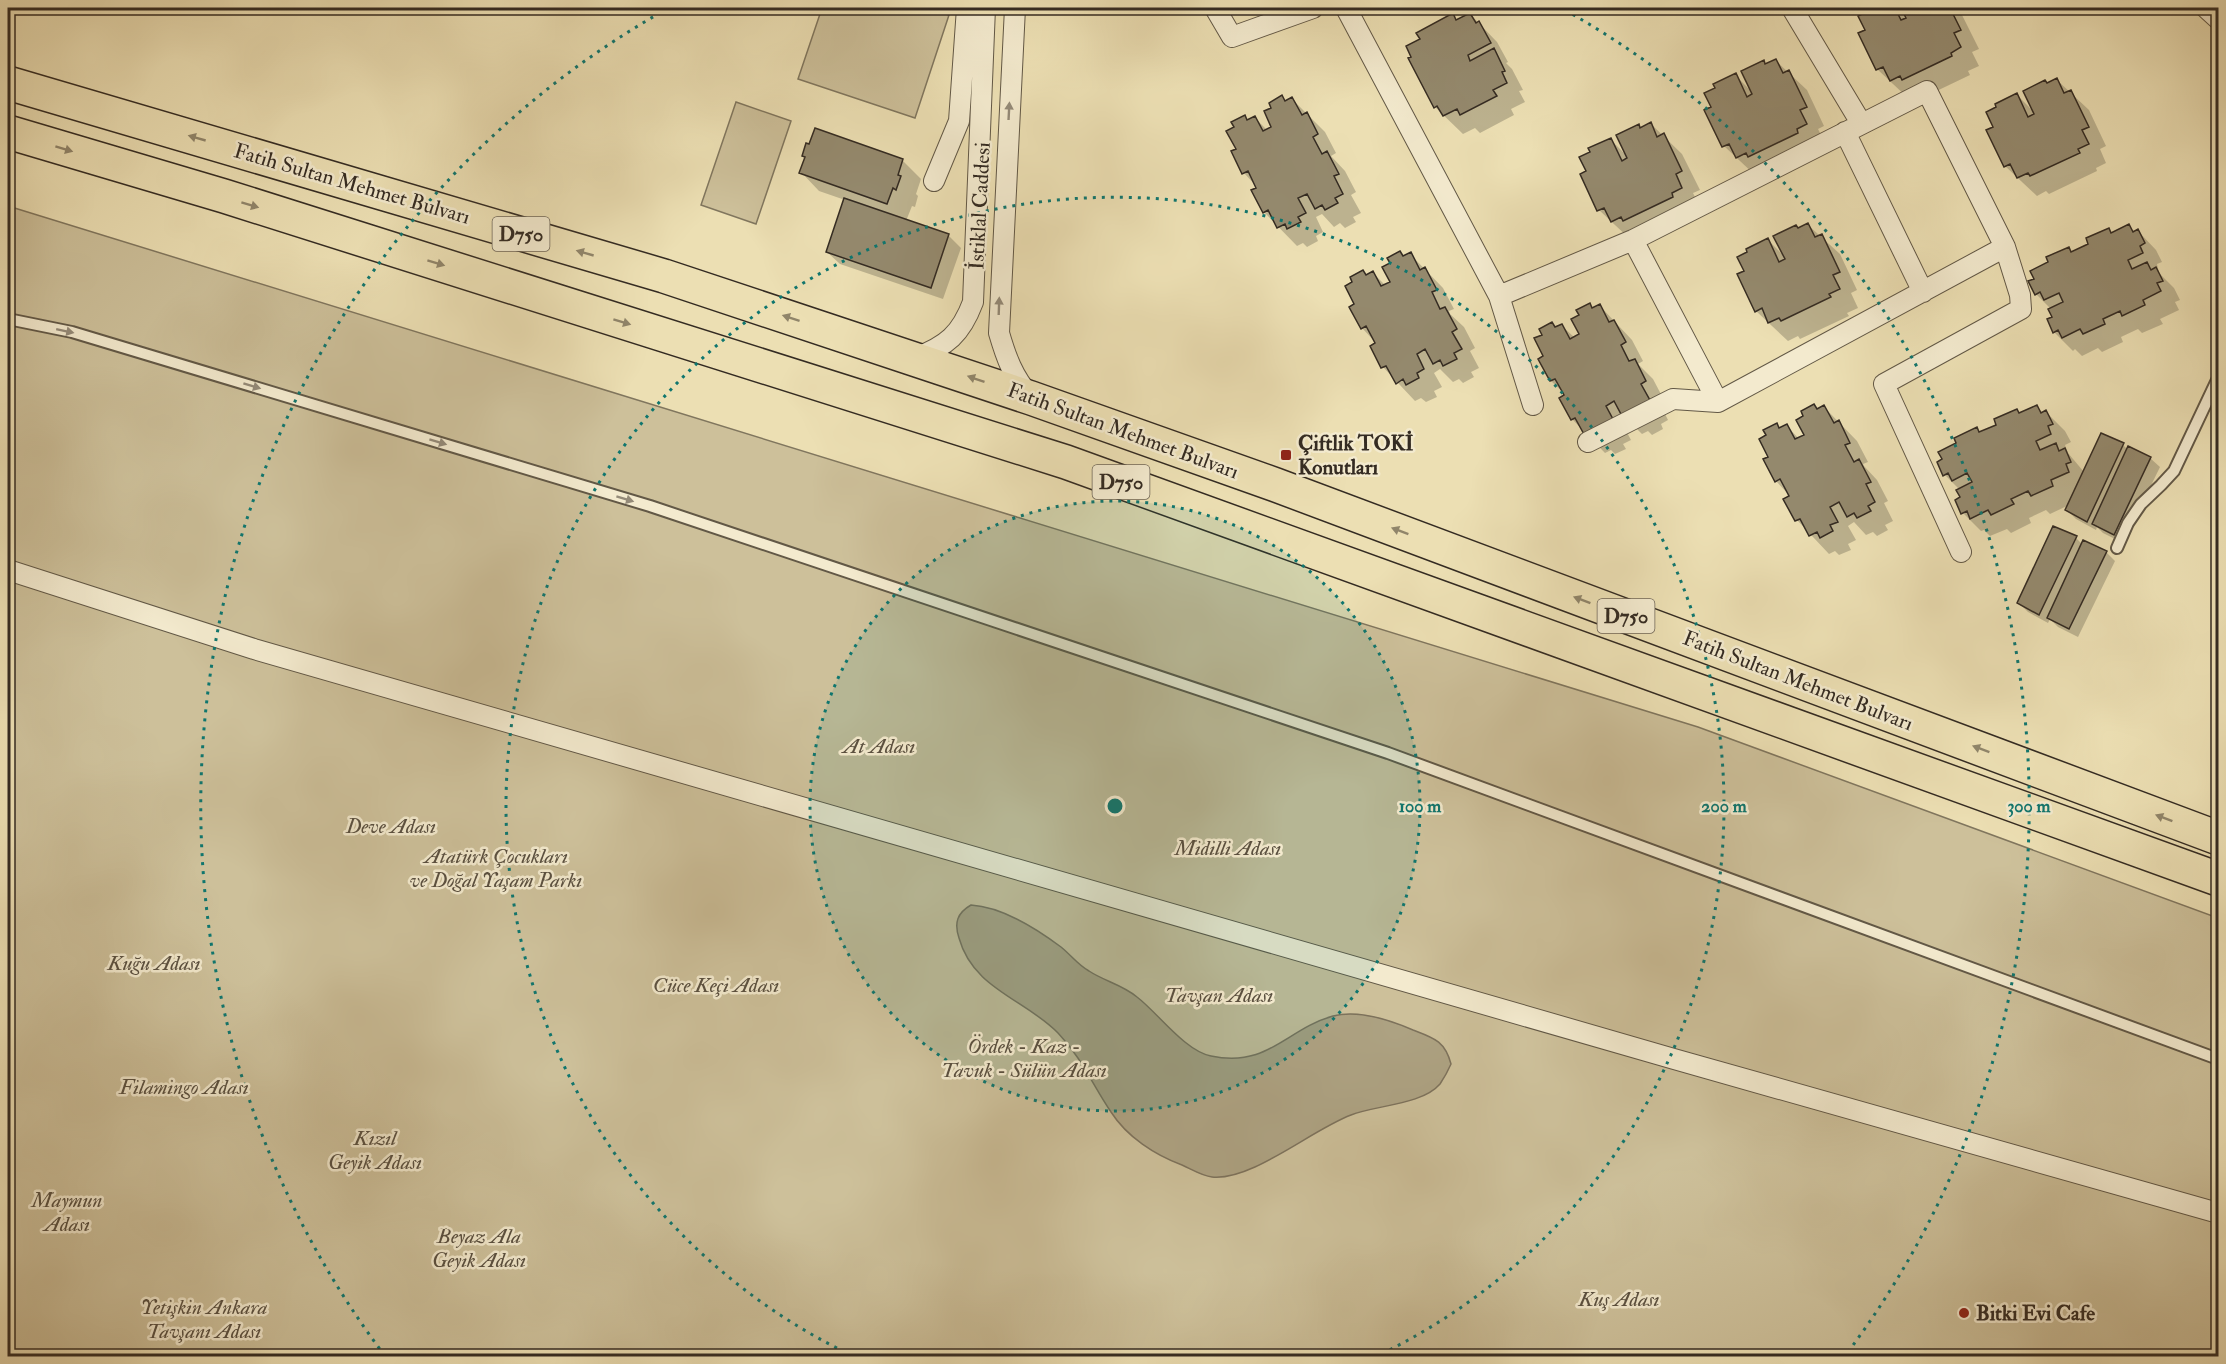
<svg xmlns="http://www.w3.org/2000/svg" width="2226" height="1364" viewBox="0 0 2226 1364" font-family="'IM FELL Double Pica',serif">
<rect width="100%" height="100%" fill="#ecdfb3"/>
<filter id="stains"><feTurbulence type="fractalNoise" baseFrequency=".00333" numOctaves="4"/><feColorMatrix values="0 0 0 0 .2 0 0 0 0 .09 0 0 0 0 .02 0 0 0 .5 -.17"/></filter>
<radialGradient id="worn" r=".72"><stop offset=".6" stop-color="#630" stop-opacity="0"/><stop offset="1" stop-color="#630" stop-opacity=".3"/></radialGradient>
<path fill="#cdc09a" stroke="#80765e" stroke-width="1.5" d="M822,8H928L949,15L915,118L798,79Z
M736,102L791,121L756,224L701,205Z
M8,206L1698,727L2218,918V1356H8Z"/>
<path fill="#ada282" stroke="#7d725c" stroke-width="1.5" d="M971,905C1003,907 1037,929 1061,947C1071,955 1078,965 1089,971C1104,981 1123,985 1137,997C1158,1013 1185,1051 1211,1056C1269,1068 1286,1029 1333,1016C1359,1009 1390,1020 1413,1030C1434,1038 1445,1041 1451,1064C1448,1071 1444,1078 1440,1084C1422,1105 1376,1105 1351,1115C1311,1130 1252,1181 1212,1177C1202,1176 1191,1169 1182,1165C1155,1155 1127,1137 1111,1112C1092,1084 1082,1058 1058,1033C1025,999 973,989 959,938C954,923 957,913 971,905Z"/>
<path fill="#0003" d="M1268,8H1297L1278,17Z
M1869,8H1898L1906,15L1903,8H1955L1961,13L1979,49L1972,52L1979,66L1968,71L1970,75L1922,98L1909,99L1877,69L1867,31L1871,11Z
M1470,14L1497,42L1508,62L1506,63L1512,69L1523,90L1519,91L1525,102L1511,109L1514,115L1480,133L1475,128L1463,134L1435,107L1422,40L1453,15L1458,21Z
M1775,60L1807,90L1824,126L1818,129L1825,143L1756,176L1724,146L1713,108L1717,88L1735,75L1752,92L1763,62L1766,65Z
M2057,80L2089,110L2106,146L2100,149L2106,163L2096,168L2097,171L2049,194L2046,191L2037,196L2005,166L1995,127L2017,95L2034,112L2048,85Z
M1281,97L1286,102L1292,99L1325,132L1336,153L1331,156L1345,171L1356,192L1351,195L1361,213L1353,217L1356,222L1345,228L1340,223L1334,227L1322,214L1316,217L1323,232L1316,236L1318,241L1307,247L1303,243L1297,246L1264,212L1257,187L1244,173L1238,149L1236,128L1244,117L1249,121L1255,118L1267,130L1273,127V108Z
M1651,124L1682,154L1700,190L1693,193L1700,207L1631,240L1599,210L1588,171L1592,152L1610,139L1628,157L1638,126L1641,129Z
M816,130L903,161L921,179L916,194L918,196L915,207L912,206L906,221L948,235L961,248L943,299L840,264L827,252L845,200L819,191L801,172Z
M1808,225L1840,254L1857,290L1851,293L1858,308L1847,313L1849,316L1800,339L1798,336L1788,341L1756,311L1746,272L1768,240L1785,257L1799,229Z
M2129,226L2135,232L2138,231L2156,250L2162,262L2157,264L2159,273L2174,288L2180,300L2175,302L2179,310L2160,319L2163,324L2142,333L2138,329L2121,337L2123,342L2102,352L2098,348L2082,356L2075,349L2073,351L2054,332V317L2051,309L2036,294V279L2050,263L2068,248L2073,253L2090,244L2108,229L2113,234Z
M1400,253L1404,257L1410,254L1443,288L1454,309L1449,311L1450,314L1464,327L1475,348L1470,351L1479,368L1471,372L1474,377L1463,383L1459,379L1453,382L1440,369L1434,373L1442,387L1434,391L1437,397L1426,402L1421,398L1415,401L1383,367L1372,346L1377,344L1362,328L1356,305L1367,276L1373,273L1386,286L1392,283V264Z
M1589,305L1594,309L1600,306L1632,340L1643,361L1638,364L1653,379L1664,400L1659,402L1668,420L1661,424L1663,429L1652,435L1648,431L1642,434L1629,421L1623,425L1631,440L1623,444L1626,449L1615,454L1611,450L1605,453L1572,419L1565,394L1551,381L1540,359L1545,357L1556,329L1562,326L1575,338L1581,335V316Z
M1814,406L1818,410L1824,407L1857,441L1868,462L1863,464L1864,466L1877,480L1888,501L1884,503L1893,521L1885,525L1888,530L1877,536L1873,532L1866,535L1854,522L1848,526L1856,540L1848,544L1851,550L1839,555L1835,551L1829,554L1797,520L1791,497L1776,481L1770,458L1768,436L1777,425L1781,429L1787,426L1799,439L1806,435V416Z
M2037,407L2043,413L2046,412L2065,431L2071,442L2065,445L2068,453L2084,472L2102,435L2123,445L2128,450L2150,458L2160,467L2123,543L2103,533L2097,527L2096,530L2076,519L2067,510L2069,505L2050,514L2046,510L2029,518L2031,523L2011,533L2007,529L1990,536L1984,530L1981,531L1963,513L1960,490L1945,475L1958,444L1977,429L1981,433L1998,425L2017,410L2021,414Z
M2218,457V469L2214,465Z
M2076,538L2083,545L2106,552L2115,561L2078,637L2058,627L2050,619L2048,623L2028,612L2019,603Z"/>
<path fill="#94896d" stroke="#342b22" stroke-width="1.5" d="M1867,8H1895L1901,20L1906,18L1901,8H1950L1961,30L1954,33L1961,47L1951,53L1952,56L1902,80L1900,76L1890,81L1883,67L1876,70L1858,33L1865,30L1858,16L1869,11Z
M1453,13L1456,20L1470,13L1476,23L1479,21L1491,43L1468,55L1470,61L1494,48L1505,71L1502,72L1507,83L1493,90L1497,96L1460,115L1457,109L1443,116L1437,106L1434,108L1408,58L1411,57L1406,46L1420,39L1416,33Z
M1776,59L1783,73L1789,70L1807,107L1800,110L1807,124L1797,129L1798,133L1748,157L1746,153L1736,158L1729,144L1722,147L1704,110L1711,107L1704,93L1715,88L1713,84L1736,73L1747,97L1752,94L1741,71L1764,60L1765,64Z
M2057,78L2064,93L2071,90L2089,127L2082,130L2089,144L2078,149L2080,153L2030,176L2028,173L2017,178L2010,164L2004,167L1986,130L1993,127L1986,112L1996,107L1995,104L2017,93L2028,117L2034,114L2023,91L2045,80L2047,83Z
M1282,95L1285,101L1292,97L1302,115L1307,112L1318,134L1313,137L1322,154L1327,151L1339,174L1334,176L1343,194L1335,198L1338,203L1325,210L1322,205L1315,209L1307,194L1298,198L1306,213L1298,217L1301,222L1287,229L1285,224L1277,228L1268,210L1263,213L1251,190L1256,188L1248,171L1242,174L1231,151L1236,149L1226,131L1234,127L1231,122L1245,115L1247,120L1255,116L1263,131L1271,127L1264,111L1271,108L1269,103Z
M1651,122L1657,137L1664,133L1682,171L1676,174L1682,188L1672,193L1673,197L1623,221L1621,217L1611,222L1604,208L1597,211L1580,174L1586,171L1579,157L1590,152L1588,148L1611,138L1622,161L1627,158L1616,135L1639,124L1640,128Z
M815,128L903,159L898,175L901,176L896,190L893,188L887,204L799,173L805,157L802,156L806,143L809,144Z
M844,198L949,234L931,288L826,252Z
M1808,223L1815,237L1822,234L1840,272L1833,275L1840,289L1829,294L1831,297L1781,321L1779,318L1768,323L1762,308L1755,312L1737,274L1744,271L1737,257L1747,252L1746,249L1768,238L1779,262L1785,259L1773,236L1796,225L1798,228Z
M2129,224L2133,232L2138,229L2145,243L2140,246L2143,253L2128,260L2132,269L2147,262L2151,270L2156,267L2163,281L2157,283L2161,291L2143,300L2145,305L2122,316L2120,311L2103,319L2105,324L2083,334L2080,329L2062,338L2058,330L2053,333L2047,319L2052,317L2048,309L2063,302L2059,293L2044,300L2040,292L2035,295L2028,281L2034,279L2030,271L2048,262L2046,257L2069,247L2071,252L2088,244L2086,238L2109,228L2111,233Z
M1400,251L1403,256L1411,252L1420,270L1425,267L1437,290L1432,292L1440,309L1445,307L1457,329L1452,332L1462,349L1454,353L1457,359L1443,366L1440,360L1433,364L1425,349L1417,354L1424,369L1417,373L1419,378L1406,385L1403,379L1396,384L1386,366L1381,368L1370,346L1375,343L1366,326L1361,329L1349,307L1354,304L1345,286L1352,282L1350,277L1363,270L1366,275L1373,271L1381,286L1390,282L1382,267L1390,263L1387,258Z
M1590,303L1592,308L1600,304L1609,322L1614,320L1626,342L1621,345L1629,361L1635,359L1646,381L1641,384L1651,402L1622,416L1614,401L1606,406L1614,421L1585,436L1575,418L1571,420L1559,398L1564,395L1555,379L1550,381L1538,359L1543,356L1534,338L1542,335L1539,329L1552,322L1555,327L1562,324L1570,339L1579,334L1571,319L1579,315L1576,310Z
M1814,404L1817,409L1824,405L1834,423L1839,420L1850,443L1845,445L1854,462L1859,459L1871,482L1866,484L1875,502L1868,506L1871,511L1857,518L1854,513L1847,517L1839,502L1830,507L1838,522L1830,525L1833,531L1820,538L1817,532L1809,536L1800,519L1795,521L1783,499L1789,496L1780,479L1775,482L1763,459L1768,457L1759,439L1766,435L1763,430L1777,423L1779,428L1787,424L1795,439L1804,435L1796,420L1803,416L1801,411Z
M2037,405L2041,413L2046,410L2053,424L2048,426L2051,434L2036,441L2040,450L2056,443L2059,451L2065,448L2071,462L2066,464L2069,472L2051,480L2053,486L2031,496L2028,491L2011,499L2014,504L1991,515L1988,510L1970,519L1967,511L1961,514L1955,500L1960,497L1956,490L1972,482L1967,473L1952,481L1948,473L1943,476L1937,462L1942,459L1938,452L1956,443L1954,438L1977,427L1979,432L1996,425L1994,419L2017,409L2019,413Z
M2101,433L2124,443L2087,522L2065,510Z
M2128,446L2151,457L2114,535L2092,524Z
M2053,526L2077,536L2039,615L2017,603Z
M2083,540L2107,551L2069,629L2047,618Z"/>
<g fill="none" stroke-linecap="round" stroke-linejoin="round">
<g stroke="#625846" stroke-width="14">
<path id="lane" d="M8,319L72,332L650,506L1388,753L2218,1059
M2117,548L2128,523L2141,504L2161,485L2174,471L2218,378"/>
</g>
<g stroke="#625846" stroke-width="22">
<path id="street" d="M1015,8L999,333C1006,357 1013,377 1030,396
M1215,8L1232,37L1313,8
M1346,8L1499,296L1533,405
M1792,8L1861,123
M2206,8L2218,19
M1845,132L1923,292
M934,181L959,121L967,8
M1633,240L1718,402L2005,247
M1499,296L1633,240L1927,91L2005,247L2020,295L2021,309L1884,384L1961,552
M915,358C947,346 961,334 973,302L985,8
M1588,442L1673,399L1718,402
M8,570L254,649L1674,1059L2218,1213"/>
</g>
<g stroke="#342b22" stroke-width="36">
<path id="highway" d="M8,83L664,276L1031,398L1276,485L2218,838
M8,132L224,196L1066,462L2218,879"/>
</g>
<use href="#lane" stroke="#f3eace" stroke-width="10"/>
<use href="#street" stroke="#f3eace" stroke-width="20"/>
<use href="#highway" stroke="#ecdfb3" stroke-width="33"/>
</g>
<defs><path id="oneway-solid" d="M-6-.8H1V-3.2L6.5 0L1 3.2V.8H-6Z" transform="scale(1.5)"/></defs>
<g fill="#948a78">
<use href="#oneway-solid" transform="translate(1009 111) rotate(-87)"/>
<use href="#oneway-solid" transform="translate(999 306) rotate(-88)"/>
<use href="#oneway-solid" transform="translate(65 331) rotate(12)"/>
<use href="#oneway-solid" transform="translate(252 386) rotate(17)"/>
<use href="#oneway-solid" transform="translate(438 442) rotate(17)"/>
<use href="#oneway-solid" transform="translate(625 499) rotate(17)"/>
</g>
<g fill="#90856a">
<use href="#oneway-solid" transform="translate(197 138) rotate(-164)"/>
<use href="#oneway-solid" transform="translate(64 149) rotate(17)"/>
<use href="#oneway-solid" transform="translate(250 205) rotate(17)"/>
<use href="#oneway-solid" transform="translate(585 253) rotate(-164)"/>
<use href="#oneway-solid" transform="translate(436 263) rotate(17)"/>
<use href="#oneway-solid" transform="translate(791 318) rotate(-162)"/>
<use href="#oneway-solid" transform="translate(622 322) rotate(17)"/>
<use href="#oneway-solid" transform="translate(976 379) rotate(-161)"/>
<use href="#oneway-solid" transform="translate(1400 531) rotate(-159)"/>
<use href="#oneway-solid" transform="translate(1582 600) rotate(-159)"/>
<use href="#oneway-solid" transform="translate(1981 749) rotate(-159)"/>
<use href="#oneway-solid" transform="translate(2164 818) rotate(-159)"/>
</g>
<circle cx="1115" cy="806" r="305" fill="#0f766e" fill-opacity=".12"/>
<g fill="none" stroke="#0f766e" stroke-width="3" stroke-dasharray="3 6">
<circle cx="1115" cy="806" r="305"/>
<path d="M853 1356A609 609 0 1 1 1377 1356"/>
<path d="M385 1356A914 914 0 0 1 665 10M1565 10A914 914 0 0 1 1845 1356"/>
</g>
<g fill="#8f2418" stroke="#f3eace" stroke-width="2">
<rect x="1280" y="449" width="12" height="12" rx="3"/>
<circle cx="1964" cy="1313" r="6"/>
</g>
<g text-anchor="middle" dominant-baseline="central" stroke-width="5" stroke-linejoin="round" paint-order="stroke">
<g fill="#f3eace" stroke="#6d6456" stroke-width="1.5">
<rect x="492.5" y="217" width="57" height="34" rx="4.5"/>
<rect x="1092.5" y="465" width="57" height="34" rx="4.5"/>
<rect x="1597.5" y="599" width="57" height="34" rx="4.5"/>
</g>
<g font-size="20" font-weight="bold" fill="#342b22">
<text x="521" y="234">D750</text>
<text x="1121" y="482">D750</text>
<text x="1626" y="616">D750</text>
</g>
<g font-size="21" fill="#342b22" stroke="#f3eace">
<text transform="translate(352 184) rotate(16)">Fatih Sultan Mehmet Bulvarı</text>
<text transform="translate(980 206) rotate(-87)">İstiklal Caddesi</text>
<text transform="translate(1123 431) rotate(20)">Fatih Sultan Mehmet Bulvarı</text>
<text transform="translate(1798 681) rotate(21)">Fatih Sultan Mehmet Bulvarı</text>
</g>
<g font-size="21" font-weight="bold" fill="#342b22" stroke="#f3eace" text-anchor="start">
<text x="1298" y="443">Çiftlik TOKİ<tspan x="1298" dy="24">Konutları</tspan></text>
<text x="1976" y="1313">Bitki Evi Cafe</text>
</g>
<g font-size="21" font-style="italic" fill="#5a5040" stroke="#f3eace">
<text x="879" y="746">At Adası</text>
<text x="391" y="826">Deve Adası</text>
<text x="1228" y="848">Midilli Adası</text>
<text x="496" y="856">Atatürk Çocukları<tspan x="496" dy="24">ve Doğal Yaşam Parkı</tspan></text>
<text x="154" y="963">Kuğu Adası</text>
<text x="716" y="985">Cüce Keçi Adası</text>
<text x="1219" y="995">Tavşan Adası</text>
<text x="1024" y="1046">Ördek - Kaz -<tspan x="1024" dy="24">Tavuk - Sülün Adası</tspan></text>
<text x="184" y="1087">Filamingo Adası</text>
<text x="375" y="1138">Kızıl<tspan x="375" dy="24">Geyik Adası</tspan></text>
<text x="67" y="1200">Maymun<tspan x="67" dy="24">Adası</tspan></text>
<text x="479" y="1236">Beyaz Ala<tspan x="479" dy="24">Geyik Adası</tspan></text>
<text x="1619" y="1299">Kuş Adası</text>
<text x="204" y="1307">Yetişkin Ankara<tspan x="204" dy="24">Tavşanı Adası</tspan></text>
</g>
</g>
<circle cx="1115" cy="806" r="9" fill="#0f766e" stroke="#f3eace" stroke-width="3"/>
<g font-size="18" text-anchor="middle" font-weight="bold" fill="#0f766e" stroke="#f3eace" stroke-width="5" stroke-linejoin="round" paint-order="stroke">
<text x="1420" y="812">100 m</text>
<text x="1724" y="812">200 m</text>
<text x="2029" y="812">300 m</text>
</g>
<rect width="2226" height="1364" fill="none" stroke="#ecdfb3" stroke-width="30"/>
<rect x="9" y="9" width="2208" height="1346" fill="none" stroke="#342b22" stroke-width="3"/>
<rect x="15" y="15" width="2196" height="1334" fill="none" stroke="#342b22" stroke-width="1.5"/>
<rect width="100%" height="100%" filter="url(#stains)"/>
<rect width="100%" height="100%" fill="url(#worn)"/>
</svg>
